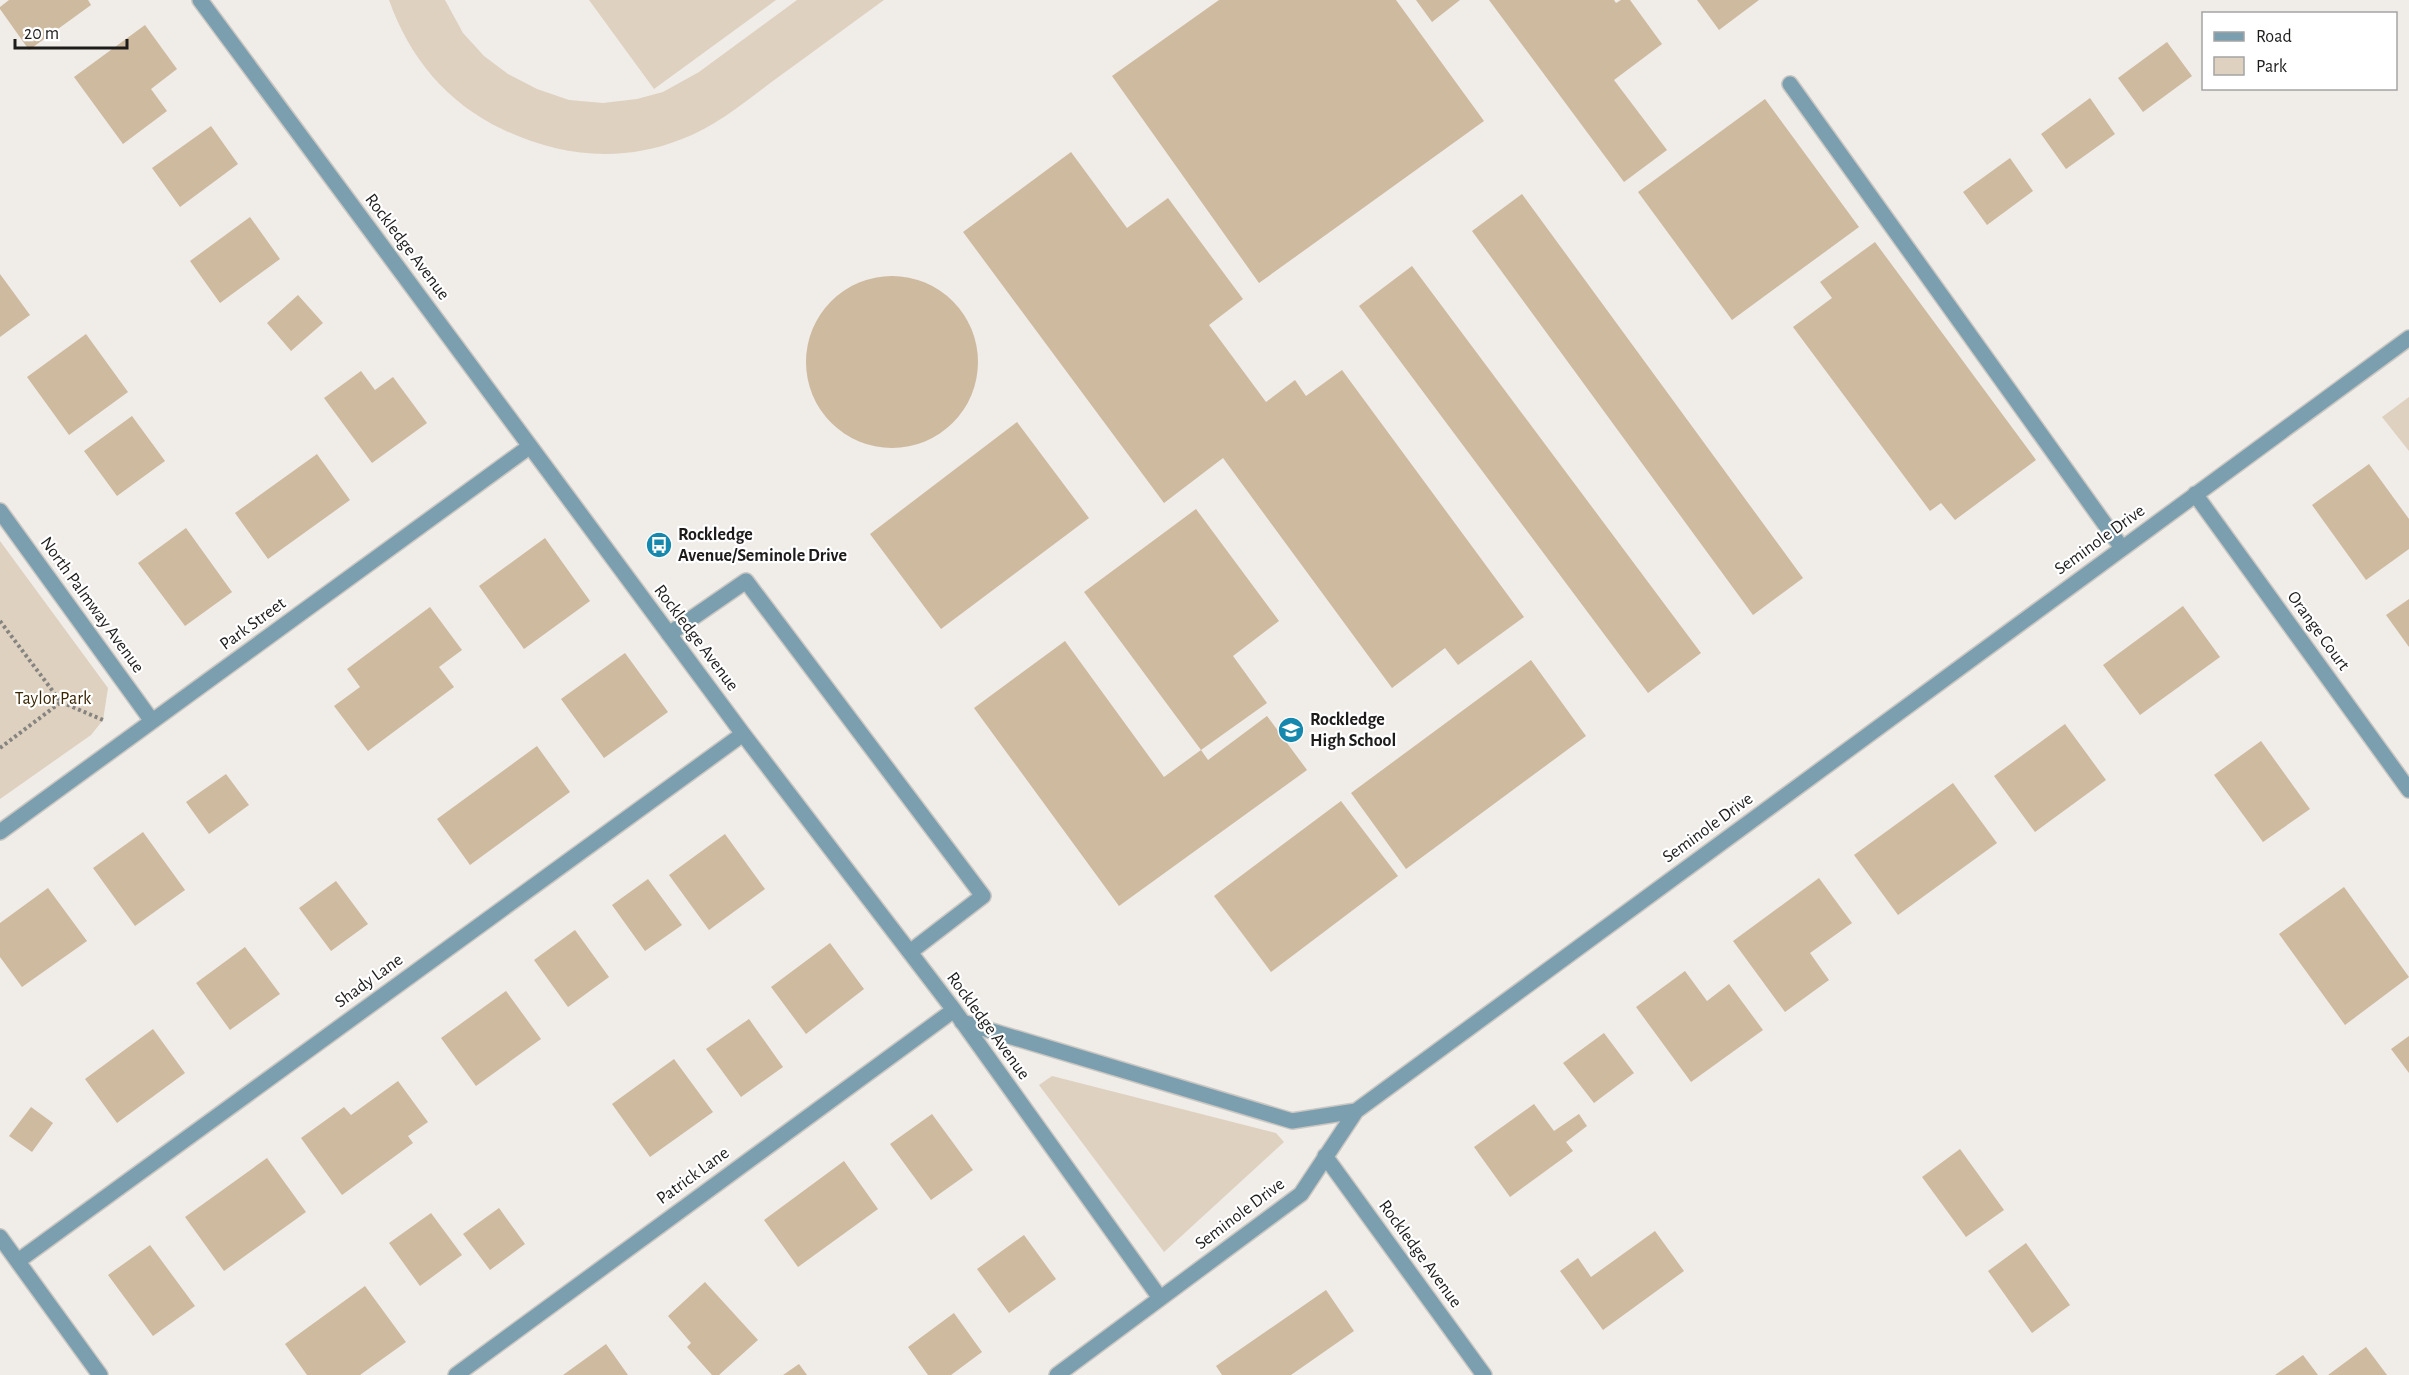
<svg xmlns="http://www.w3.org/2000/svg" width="2409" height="1375" viewBox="0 0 2409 1375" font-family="'Alegreya Sans',sans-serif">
<rect width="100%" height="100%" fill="#f0ece8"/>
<path fill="#ded1bf" d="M389,0H445L463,33L484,56L508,74L537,89L569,100L603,103L637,99L663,92L699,72L797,0H884C848,26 813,52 777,78C748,99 717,126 682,139C622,163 560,157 502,129C447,103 409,57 389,0Z
M589,0H776L654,89Z
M2409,397V451L2382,417Z
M0,541L108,688L103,720L91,735L0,799Z
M1052,1076L1276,1133L1284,1142L1164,1252L1039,1085Z"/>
<path fill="#ceba9f" d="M9,0H88L91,5L29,50L0,9V7Z
M1219,0H1396L1484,121L1259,283L1112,76Z
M1416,0H1460L1432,22Z
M1489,0H1614L1616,3L1621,0H1630L1662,44L1614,80L1667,150L1624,182Z
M1697,0H1759L1719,30Z
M145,25L177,69L151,89L167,111L123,144L74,77Z
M2167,42L2192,76L2143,112L2118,78Z
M2090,98L2115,134L2066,169L2041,134Z
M1765,99L1859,227L1732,320L1638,192Z
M211,126L238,164L180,207L152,168Z
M1071,152L1127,228L1168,198L1243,299L1209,325L1266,402L1295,380L1306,396L1342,370L1524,617L1458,665L1445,648L1392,688L1223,458L1164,503L963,232Z
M2010,158L2033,191L1987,225L1963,192Z
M1522,194L1803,578L1753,615L1472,231Z
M250,217L280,259L220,303L190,261Z
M1875,242L2036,460L1955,520L1941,503L1930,511L1793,327L1832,298L1820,282Z
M1412,266L1701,653L1648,693L1359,306Z
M0,274L30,315L0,337Z
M806 362a86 86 0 1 1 172 0a86 86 0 1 1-172 0Z
M298,295L323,323L291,351L267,323Z
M86,334L128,392L69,435L27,377Z
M361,371L375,390L393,377L427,423L372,463L324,398Z
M132,416L165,461L117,496L84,451Z
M1017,422L1089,518L941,629L870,534Z
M317,454L350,500L268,559L235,513Z
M2369,464L2409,519V549L2366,580L2312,505Z
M1196,509L1279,621L1233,656L1267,703L1201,750L1084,592Z
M186,528L232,592L185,626L138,563Z
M545,538L590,601L524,649L479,586Z
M2409,599V647L2386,615Z
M2183,606L2220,657L2140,715L2103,665Z
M430,607L462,650L439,667L454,687L368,751L334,706L360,687L347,669Z
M1065,641L1164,777L1201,750L1208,760L1267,716L1307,770L1119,906L974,708Z
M625,653L668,712L604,758L561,699Z
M1531,660L1586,736L1406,869L1351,793Z
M2065,724L2106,780L2035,832L1994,776Z
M2261,741L2310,809L2263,842L2214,775Z
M537,746L570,792L470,865L437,819Z
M226,774L249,805L209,834L186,802Z
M1953,783L1997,843L1898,915L1854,855Z
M1341,801L1398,876L1271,972L1214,896Z
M143,832L185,890L135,926L93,868Z
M725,834L765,889L709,930L669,875Z
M1819,878L1852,923L1810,953L1829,980L1785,1012L1733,941Z
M648,879L682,925L645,951L612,905Z
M336,881L368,924L331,951L299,908Z
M2344,887L2409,977L2345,1025L2279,934Z
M48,888L87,941L22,987L0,957V923Z
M575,930L609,977L568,1007L534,960Z
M830,943L864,989L806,1034L771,987Z
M245,947L280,994L230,1030L196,983Z
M1685,971L1707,1001L1729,984L1763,1030L1691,1082L1636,1007Z
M506,991L541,1039L476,1086L441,1038Z
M749,1019L783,1067L741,1097L706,1049Z
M153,1029L185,1073L117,1123L85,1079Z
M1604,1033L1634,1073L1594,1103L1563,1063Z
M2409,1036V1073L2391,1049Z
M674,1059L713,1112L650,1157L612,1104Z
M398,1081L428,1122L408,1136L413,1143L342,1195L301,1138L344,1107L351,1115Z
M1534,1104L1554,1131L1579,1114L1587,1126L1566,1142L1573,1151L1510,1197L1474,1147Z
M31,1107L53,1123L32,1152L9,1136Z
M932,1114L973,1170L931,1200L890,1144Z
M1960,1149L2004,1210L1966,1237L1922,1177Z
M267,1158L306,1212L224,1271L185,1217Z
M844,1161L878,1209L798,1267L764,1220Z
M499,1208L525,1244L490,1270L463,1234Z
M431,1213L462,1255L420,1286L389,1243Z
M1655,1231L1684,1271L1603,1330L1560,1271L1578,1258L1591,1277Z
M1024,1235L1056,1279L1009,1313L977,1269Z
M2026,1243L2070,1305L2032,1333L1988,1271Z
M150,1245L195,1306L153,1336L108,1275Z
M705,1282L758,1340L719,1375H712L687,1347L691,1343L668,1316Z
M365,1286L406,1342L360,1375H307L285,1344Z
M1326,1290L1354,1331L1291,1375H1222L1216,1366Z
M954,1313L982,1352L951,1375H928L908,1347Z
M606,1344L628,1375H563Z
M2366,1347L2387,1375H2328Z
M2303,1355L2318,1375H2275Z
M799,1364L807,1375H783Z"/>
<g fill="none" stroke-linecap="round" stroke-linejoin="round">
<g stroke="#cac7c3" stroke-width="18">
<path id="lane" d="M1790,84L2122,548
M669,634L746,581L983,896L910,952"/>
</g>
<g stroke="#cac7c3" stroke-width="18">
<path id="street" d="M200,0L743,734L954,1010L1160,1298
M2195,494L2409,790
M0,511L152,721
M0,832L529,447
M962,1022L1292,1121L1356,1111
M1325,1156L1484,1375
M0,1237L100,1375
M18,1261L743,734
M456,1375L954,1010
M1057,1375L1301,1194L1356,1111L2409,338"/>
</g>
<path stroke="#868481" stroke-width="4" stroke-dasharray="3 3" stroke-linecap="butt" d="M0,621L61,702L103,720
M0,748L61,702"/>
<use href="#lane" stroke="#7b9faf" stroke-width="15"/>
<use href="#street" stroke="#7b9faf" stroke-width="15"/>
</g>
<defs>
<g id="bus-disc" transform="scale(1.35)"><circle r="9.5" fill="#1688ad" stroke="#fff"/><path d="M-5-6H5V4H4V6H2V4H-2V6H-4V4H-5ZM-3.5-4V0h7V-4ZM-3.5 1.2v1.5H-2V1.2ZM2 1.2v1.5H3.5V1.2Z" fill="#fff"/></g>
<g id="school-disc" transform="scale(1.35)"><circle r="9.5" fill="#1688ad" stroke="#fff"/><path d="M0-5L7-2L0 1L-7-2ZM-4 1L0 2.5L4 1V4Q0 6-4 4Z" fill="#fff"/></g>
</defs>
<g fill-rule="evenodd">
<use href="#bus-disc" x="659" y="545"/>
<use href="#school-disc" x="1291" y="730"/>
</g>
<g text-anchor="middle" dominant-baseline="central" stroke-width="4.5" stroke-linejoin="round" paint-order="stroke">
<g font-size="18" fill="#1d1c1b" stroke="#fff">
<text transform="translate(407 247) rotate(53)">Rockledge Avenue</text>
<text transform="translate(2100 540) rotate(-36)">Seminole Drive</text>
<text transform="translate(92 605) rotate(54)">North Palmway Avenue</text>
<text transform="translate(253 624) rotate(-36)">Park Street</text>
<text transform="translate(2318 631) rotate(54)">Orange Court</text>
<text transform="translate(696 638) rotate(53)">Rockledge Avenue</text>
<text transform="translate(1708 828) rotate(-36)">Seminole Drive</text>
<text transform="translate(369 981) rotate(-36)">Shady Lane</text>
<text transform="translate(988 1026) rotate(54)">Rockledge Avenue</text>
<text transform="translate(693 1176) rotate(-36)">Patrick Lane</text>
<text transform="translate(1240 1214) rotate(-37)">Seminole Drive</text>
<text transform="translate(1420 1254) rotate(54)">Rockledge Avenue</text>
</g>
<g font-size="18" font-weight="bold" fill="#1d1c1b" stroke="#fff" text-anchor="start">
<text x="678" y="535">Rockledge<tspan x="678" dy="21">Avenue/Seminole Drive</tspan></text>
<text x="1310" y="720">Rockledge<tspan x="1310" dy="21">High School</tspan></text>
</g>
<g font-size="18" fill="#3a2501" stroke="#fff">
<text x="53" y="699">Taylor Park</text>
</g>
</g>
<rect x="2202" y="12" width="195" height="78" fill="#ffffff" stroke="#a5a4a4" stroke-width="1.5"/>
<rect x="2214" y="32" width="30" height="9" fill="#7b9faf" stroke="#a5a4a4" stroke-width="1.5"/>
<text x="2256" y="42" font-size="18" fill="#1d1c1b">Road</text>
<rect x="2214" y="57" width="30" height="18" fill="#ded1bf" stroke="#a5a4a4" stroke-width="1.5"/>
<text x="2256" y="72" font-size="18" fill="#1d1c1b">Park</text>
<path d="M15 39v9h112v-9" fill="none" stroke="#1d1c1b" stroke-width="3"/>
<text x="24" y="39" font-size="18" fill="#1d1c1b" stroke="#ffffff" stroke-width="4.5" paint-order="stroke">20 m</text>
</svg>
